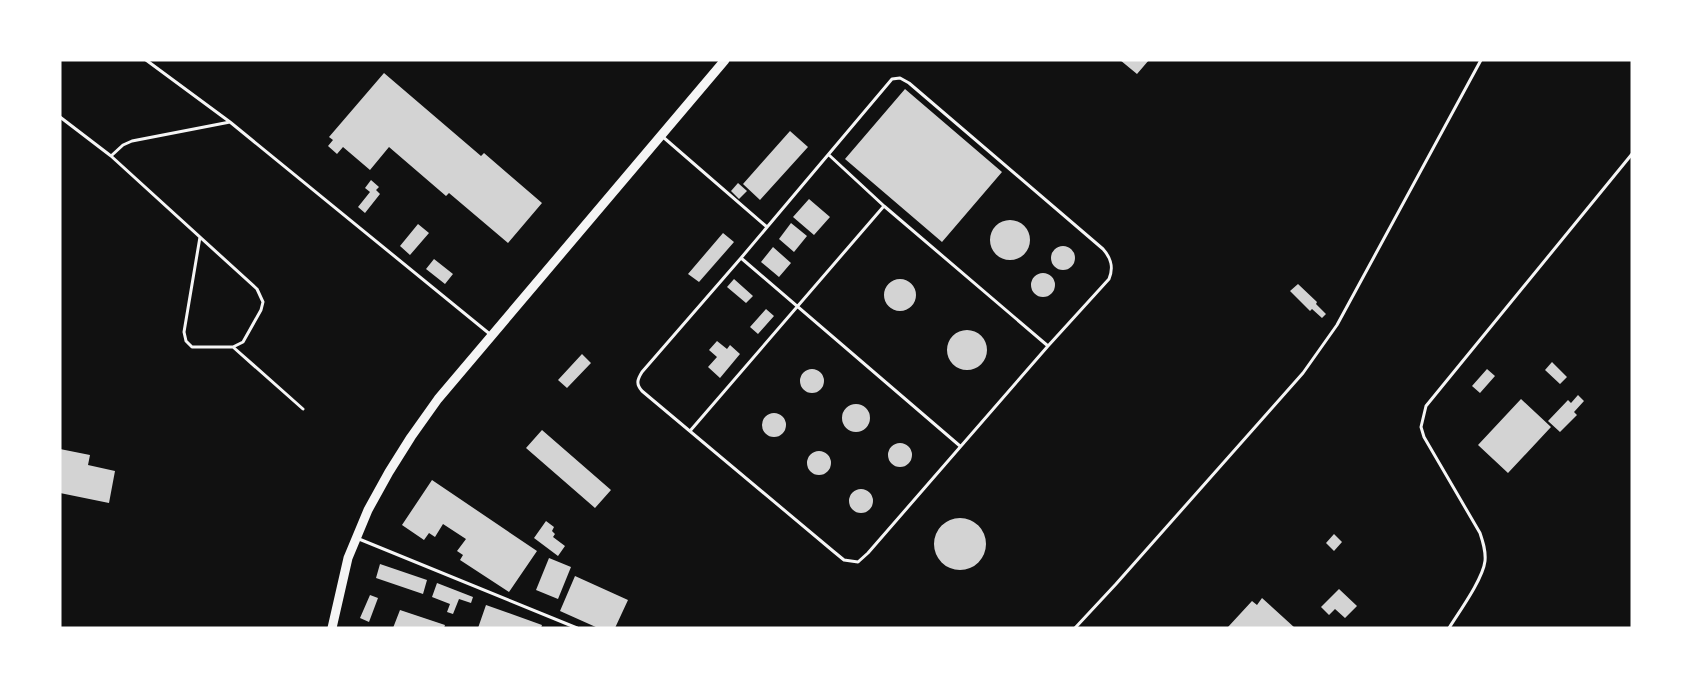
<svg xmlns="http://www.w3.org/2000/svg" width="1692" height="688" viewBox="0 0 1692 688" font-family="Raleway,sans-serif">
<rect width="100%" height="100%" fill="#111"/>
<path fill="#d3d3d3" d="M1120,60H1149L1137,74Z
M384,73L481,156L484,153L542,203L508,243L449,193L446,196L389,147L370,170L343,147L337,154L328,146L333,140L329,137Z
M905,89L1002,172L942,242L845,159Z
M790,131L808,147L760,200L743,184Z
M371,180L379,187L376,190L380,194L365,213L358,207L370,192L365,188Z
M738,183L747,191L739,199L731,191Z
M809,199L830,217L814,235L793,217Z
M990 240a20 20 0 1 1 40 0a20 20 0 1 1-40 0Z
M791,223L807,236L794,252L779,239Z
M418,224L429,233L410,255L400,246Z
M723,233L734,242L699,282L688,274Z
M1051 258a12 12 0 1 1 24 0a12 12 0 1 1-24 0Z
M773,247L791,263L779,277L761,262Z
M434,259L453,274L445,284L426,269Z
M1031 285a12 12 0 1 1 24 0a12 12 0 1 1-24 0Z
M884 295a16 16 0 1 1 32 0a16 16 0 1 1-32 0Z
M734,279L753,296L746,303L727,287Z
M1298,284L1317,302L1316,304L1326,314L1322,318L1312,309L1310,311L1290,291Z
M766,309L774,316L758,334L750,327Z
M947 350a20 20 0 1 1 40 0a20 20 0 1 1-40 0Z
M717,341L727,349L730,345L740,354L720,378L708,367L717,357L709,350Z
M582,354L591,363L567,388L558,380Z
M1552,362L1567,377L1560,384L1545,370Z
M1487,369L1495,376L1480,393L1472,386Z
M800 381a12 12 0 1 1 24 0a12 12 0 1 1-24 0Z
M1578,395L1584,401L1574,412L1577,415L1560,432L1548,421L1568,400L1571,403Z
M1521,399L1551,427L1508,473L1478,445Z
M842 418a14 14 0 1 1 28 0a14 14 0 1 1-28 0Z
M762 425a12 12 0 1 1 24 0a12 12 0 1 1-24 0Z
M542,430L611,490L595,508L526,448Z
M888 455a12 12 0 1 1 24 0a12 12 0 1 1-24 0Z
M60,449L90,455L88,465L115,471L109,503L60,493Z
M807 463a12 12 0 1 1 24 0a12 12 0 1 1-24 0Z
M432,480L537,551L509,592L460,560L463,555L457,551L466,539L443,524L435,537L429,533L424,540L402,525Z
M849 501a12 12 0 1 1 24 0a12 12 0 1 1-24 0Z
M934 544a26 26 0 1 1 52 0a26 26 0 1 1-52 0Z
M546,521L554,527L552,531L555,534L553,537L565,546L558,556L534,538Z
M1334,534L1342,542L1334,551L1326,543Z
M549,558L571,567L558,599L536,590Z
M380,564L427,580L423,594L376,578Z
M575,576L628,600L615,628H598L560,611Z
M437,583L473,597L471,603L459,599L453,614L447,612L450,604L432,597Z
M1339,589L1357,606L1345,618L1335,609L1329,615L1321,607Z
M370,595L378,598L369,622L360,618Z
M1262,598L1295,628L1228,627L1252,601L1257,605Z
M486,605L542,625L541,628H478Z
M400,610L445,625L444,628H393Z"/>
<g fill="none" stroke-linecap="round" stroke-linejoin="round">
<path stroke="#f5f5f5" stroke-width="3" d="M146,60L230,122L491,335
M60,117L111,156
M230,122L132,141L123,145L111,156L257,289L263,302L261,310L243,342L233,347
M663,137L767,227
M829,155L884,206L1048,346
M200,237L184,332L186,341L192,347H233L303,409
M741,258L642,372C637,380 636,384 642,391L833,551L844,560L858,562L868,553L1048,346L1109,279C1114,267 1111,258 1103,249L909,83L900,78L892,79L741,258L960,446
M690,431L884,206
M359,539L577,628
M1075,628L1116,584L1303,373L1337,325L1481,60
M1449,628C1459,612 1483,579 1485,561C1486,551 1483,542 1480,533L1424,437L1421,427L1426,406L1632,154"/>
<path stroke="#f5f5f5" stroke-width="9" d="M332,628L348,558L368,510L389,472L411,437L438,399L725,60"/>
</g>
<rect width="1692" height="688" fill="none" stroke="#ffffff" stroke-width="123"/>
</svg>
